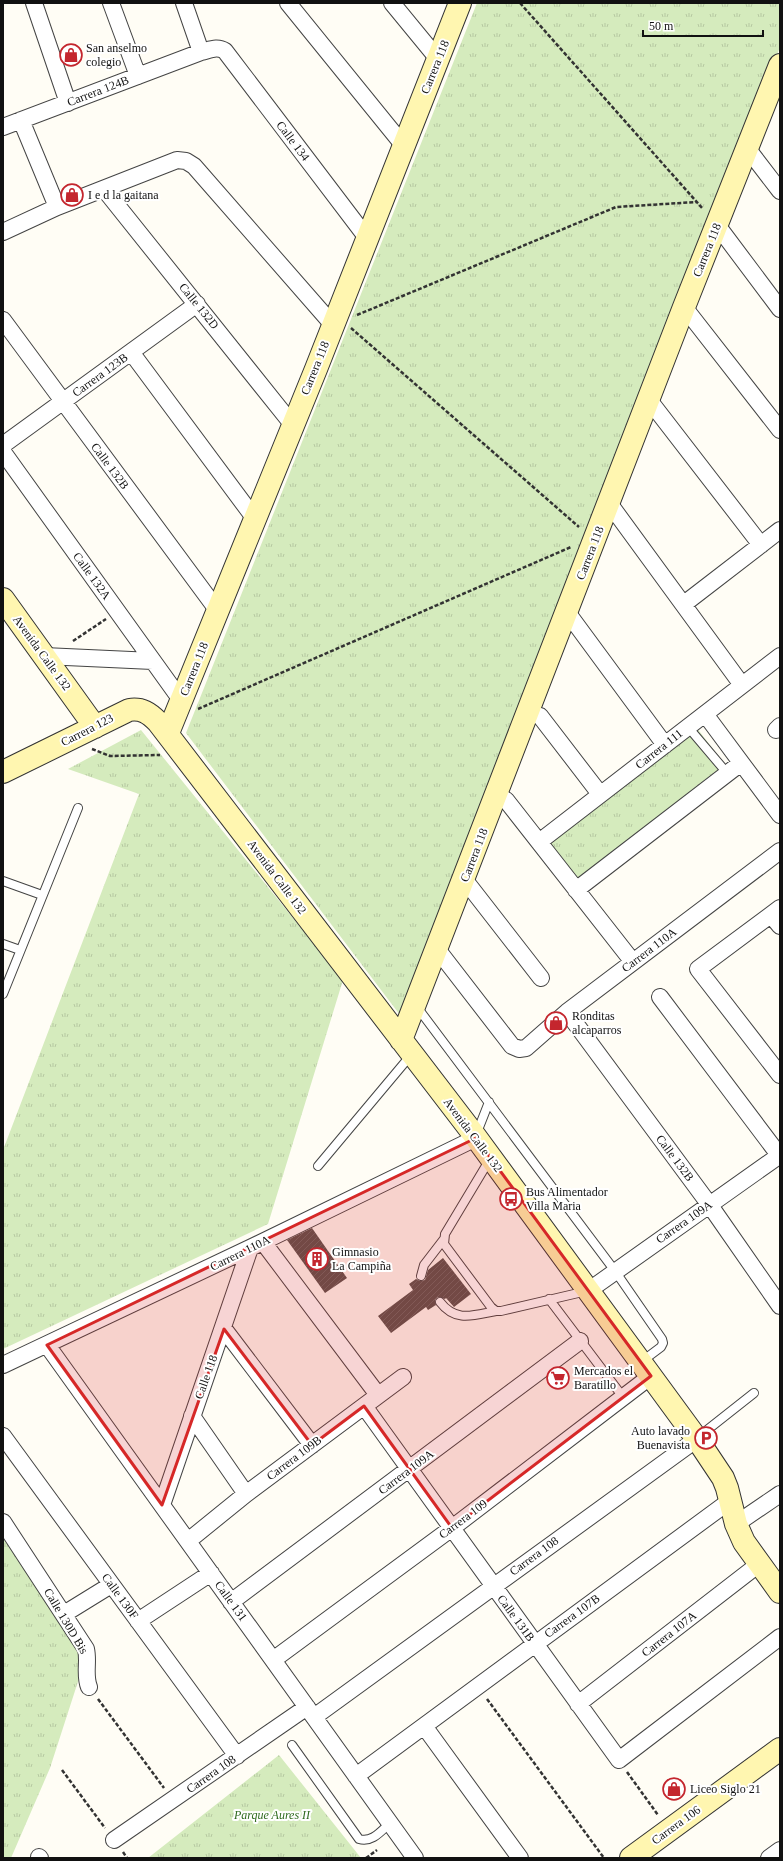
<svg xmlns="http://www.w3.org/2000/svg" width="783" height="1861" viewBox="0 0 783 1861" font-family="Georgia,serif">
<defs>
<pattern id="grass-tufts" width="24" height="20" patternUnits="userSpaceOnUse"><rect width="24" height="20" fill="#d5ebbd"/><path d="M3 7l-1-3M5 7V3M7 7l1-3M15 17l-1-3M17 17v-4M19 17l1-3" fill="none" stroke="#b6c8a1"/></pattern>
<pattern id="building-hatch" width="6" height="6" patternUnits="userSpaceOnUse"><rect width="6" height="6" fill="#5a524d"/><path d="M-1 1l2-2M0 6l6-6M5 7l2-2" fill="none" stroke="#6d6662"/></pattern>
</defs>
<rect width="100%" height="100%" fill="#fffdf5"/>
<path fill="url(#grass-tufts)" d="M477,3H780V47L459,870L400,1015L186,733Z
M696,727L727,767L577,881L547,841Z
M141,730L343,980L268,1224L3,1349V1150L139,794L68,769Z
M3,1534L85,1660L50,1768L11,1858H3Z
M279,1755L361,1858H148Z"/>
<path fill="url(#building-hatch)" d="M312,1228L347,1278L325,1293L287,1240Z
M443,1258L471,1294L454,1307L446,1298L445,1299L438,1297L435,1300L436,1305L428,1310L426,1307L391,1333L378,1316L413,1290L409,1284L416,1279L420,1281L425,1280L428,1270Z"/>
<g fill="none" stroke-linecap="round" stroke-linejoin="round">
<g stroke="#444" stroke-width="10">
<path id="lane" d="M688,727L727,773
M3,881L42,895
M3,944L20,950
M3,994L78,808
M417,1007L615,1271L662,1339L663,1343L661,1347L641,1362
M476,1135L489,1102
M490,1159L445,1234L444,1244L491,1307L496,1311H501L587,1291
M318,1166L411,1055
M421,1276L424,1265L444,1239
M549,1299L623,1397
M440,1302C456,1323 474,1315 496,1311
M697,1438L754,1393
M292,1745L359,1839C372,1843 381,1831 390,1823"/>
</g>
<g stroke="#444" stroke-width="18">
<path id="street" d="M34,3L68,103
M111,3L138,76
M184,3L201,52
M288,3L404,146
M392,3L438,59
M21,120L57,207
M3,127L201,52C210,50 217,46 225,51L367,238
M747,148L780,191
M104,189L292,424
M717,225L780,309
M3,232L57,207L177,160L186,161L194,166L333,325
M684,307L780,430
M3,320L218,611
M131,352L255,519
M649,400L761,545
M3,445L197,304
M3,452L181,700
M609,503L742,685
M684,604L780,530
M567,612L665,745
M44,656L153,661
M705,714L780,815
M540,716L600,794
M776,730L780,726
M506,800L633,962
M539,842L780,656
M464,879L541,978
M576,890L741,763
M780,908L698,969L780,1075
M771,915L780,926
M437,949L512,1046L519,1049L526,1048L567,1012L780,851
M660,997L779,1155
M567,1012L709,1204L780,1306
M263,1242L378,1395
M588,1291L780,1155
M224,1329L312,1445
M47,1345L415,1858
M3,1365L250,1248L476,1138
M364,1406L619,1760L780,1637
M192,1416L246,1494
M3,1436L237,1756
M162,1505L250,1248
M3,1522L86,1649C89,1662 84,1675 89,1687
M736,1524L780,1494
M188,1541L246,1494L403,1377
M231,1602L580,1341
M64,1614L111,1585
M138,1621L211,1573
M273,1660L452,1528L651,1376
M578,1704L759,1564
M314,1717L697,1439
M424,1726L520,1858
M356,1776L731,1500
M114,1840L307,1707
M39,1857L40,1858
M769,1858L780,1850"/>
</g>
<g stroke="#333" stroke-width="24">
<path id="secondary" d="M3,599L95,727
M168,733L316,369L460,3
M3,772L129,710C142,708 149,713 158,722L472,1132L697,1439L723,1478L727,1488L736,1524L744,1542L780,1592
M401,1040L684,307L780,65
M631,1858L780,1749"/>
</g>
<path stroke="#333" stroke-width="2.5" stroke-dasharray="4 2" stroke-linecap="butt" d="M520,3L703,209
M357,315L616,207L696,202
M351,328L579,527
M73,641L106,619
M198,709L571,547
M92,749L110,756L160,755
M98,1699L164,1788
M487,1699L604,1858
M62,1770L105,1828
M627,1772L658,1815
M123,1852L127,1858
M366,1858L377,1850"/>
<use href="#lane" stroke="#fff" stroke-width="8"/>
<use href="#street" stroke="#fff" stroke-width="16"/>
<use href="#secondary" stroke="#fff6b0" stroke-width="22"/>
</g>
<path fill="#d62828" fill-opacity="0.2" stroke="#d62828" stroke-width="3" stroke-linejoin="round" d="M476,1138L651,1376L452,1528L364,1406L312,1445L224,1329L162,1505L47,1345Z"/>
<defs>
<g id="shop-ring" transform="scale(1.15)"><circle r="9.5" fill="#fff" stroke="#c4262e" stroke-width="1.5"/><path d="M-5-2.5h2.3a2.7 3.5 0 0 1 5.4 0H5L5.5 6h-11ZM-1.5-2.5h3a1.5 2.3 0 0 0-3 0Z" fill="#c4262e"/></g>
<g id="bus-ring" transform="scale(1.15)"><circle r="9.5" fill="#fff" stroke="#c4262e" stroke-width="1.5"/><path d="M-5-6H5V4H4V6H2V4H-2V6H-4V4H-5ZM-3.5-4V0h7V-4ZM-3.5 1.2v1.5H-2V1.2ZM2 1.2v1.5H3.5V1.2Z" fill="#c4262e"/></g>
<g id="building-ring" transform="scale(1.15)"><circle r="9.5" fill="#fff" stroke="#c4262e" stroke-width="1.5"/><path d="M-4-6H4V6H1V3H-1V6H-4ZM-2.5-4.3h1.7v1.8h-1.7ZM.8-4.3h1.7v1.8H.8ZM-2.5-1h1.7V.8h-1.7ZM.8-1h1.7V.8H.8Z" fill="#c4262e"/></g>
<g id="supermarket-ring" transform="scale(1.15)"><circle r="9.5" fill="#fff" stroke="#c4262e" stroke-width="1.5"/><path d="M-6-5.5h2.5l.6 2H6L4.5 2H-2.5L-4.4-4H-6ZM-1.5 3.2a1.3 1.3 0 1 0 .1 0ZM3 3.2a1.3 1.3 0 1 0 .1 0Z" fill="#c4262e"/></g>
<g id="parking-ring" transform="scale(1.15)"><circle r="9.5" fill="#fff" stroke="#c4262e" stroke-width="1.5"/><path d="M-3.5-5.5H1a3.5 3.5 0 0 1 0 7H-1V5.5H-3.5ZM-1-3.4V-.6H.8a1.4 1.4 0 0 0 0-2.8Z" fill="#c4262e"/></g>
</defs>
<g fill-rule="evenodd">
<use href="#shop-ring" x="71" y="55"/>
<use href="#shop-ring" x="72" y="195"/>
<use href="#shop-ring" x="556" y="1023"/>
<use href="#bus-ring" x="511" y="1199"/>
<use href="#building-ring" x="317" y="1259"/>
<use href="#supermarket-ring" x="558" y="1378"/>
<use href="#parking-ring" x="706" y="1438"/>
<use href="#shop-ring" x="674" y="1789"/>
</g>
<g text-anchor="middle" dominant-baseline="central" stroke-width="4" stroke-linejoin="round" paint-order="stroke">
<g font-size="12" fill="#111" stroke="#fff" text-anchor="start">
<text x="86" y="48">San anselmo<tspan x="86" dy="14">colegio</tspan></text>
<text x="88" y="195">I e d la gaitana</text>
<text x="572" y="1016">Ronditas<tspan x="572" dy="14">alcaparros</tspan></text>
<text x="526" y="1192">Bus Alimentador<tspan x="526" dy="14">Villa Maria</tspan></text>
<text x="332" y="1252">Gimnasio<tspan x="332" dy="14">La Campiña</tspan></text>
<text x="574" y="1371">Mercados el<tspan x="574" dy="14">Baratillo</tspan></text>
<text x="690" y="1431" text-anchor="end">Auto lavado<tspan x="690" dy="14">Buenavista</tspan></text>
<text x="690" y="1789">Liceo Siglo 21</text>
</g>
<g font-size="12" fill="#111" stroke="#fff">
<text transform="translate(435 67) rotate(-68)">Carrera 118</text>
<text transform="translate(98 91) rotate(-21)">Carrera 124B</text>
<text transform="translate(293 141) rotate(53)">Calle 134</text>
<text transform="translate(707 250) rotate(-68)">Carrera 118</text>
<text transform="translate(199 306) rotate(51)">Calle 132D</text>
<text transform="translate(315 368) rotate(-68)">Carrera 118</text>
<text transform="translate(100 375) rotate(-36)">Carrera 123B</text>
<text transform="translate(110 466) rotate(53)">Calle 132B</text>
<text transform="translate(590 553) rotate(-69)">Carrera 118</text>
<text transform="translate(92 576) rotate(54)">Calle 132A</text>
<text transform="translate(42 653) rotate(54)">Avenida Calle 132</text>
<text transform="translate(194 669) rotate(-68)">Carrera 118</text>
<text transform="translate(87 730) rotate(-27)">Carrera 123</text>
<text transform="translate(659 749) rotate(-38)">Carrera 111</text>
<text transform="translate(474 855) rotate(-69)">Carrera 118</text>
<text transform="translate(277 877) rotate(53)">Avenida Calle 132</text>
<text transform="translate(649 950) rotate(-37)">Carrera 110A</text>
<text transform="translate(473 1135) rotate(53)">Avenida Calle 132</text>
<text transform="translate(675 1158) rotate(53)">Calle 132B</text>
<text transform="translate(684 1222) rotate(-35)">Carrera 109A</text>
<text transform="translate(240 1253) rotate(-26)">Carrera 110A</text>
<text transform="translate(206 1377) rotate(-70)">Calle 118</text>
<text transform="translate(294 1458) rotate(-37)">Carrera 109B</text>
<text transform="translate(406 1472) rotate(-37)">Carrera 109A</text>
<text transform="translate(463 1519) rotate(-37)">Carrera 109</text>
<text transform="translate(534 1556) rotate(-36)">Carrera 108</text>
<text transform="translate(120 1596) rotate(54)">Calle 130F</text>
<text transform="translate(231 1601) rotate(54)">Calle 131</text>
<text transform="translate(572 1616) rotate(-36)">Carrera 107B</text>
<text transform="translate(516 1618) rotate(54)">Calle 131B</text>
<text transform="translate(66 1621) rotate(59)">Calle 130D Bis</text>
<text transform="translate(669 1634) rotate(-38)">Carrera 107A</text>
<text transform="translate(211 1774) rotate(-35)">Carrera 108</text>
<text transform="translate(676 1825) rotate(-36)">Carrera 106</text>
</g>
<g font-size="12" font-style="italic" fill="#2f6b1f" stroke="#fff">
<text x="272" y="1815">Parque Aures II</text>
</g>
</g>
<rect width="783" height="1861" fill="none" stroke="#111111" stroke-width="8"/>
<path d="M643 30v6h120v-6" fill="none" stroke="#111111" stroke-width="2"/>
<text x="649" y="30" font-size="12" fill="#111111" stroke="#ffffff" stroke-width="3" paint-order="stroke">50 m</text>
</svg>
